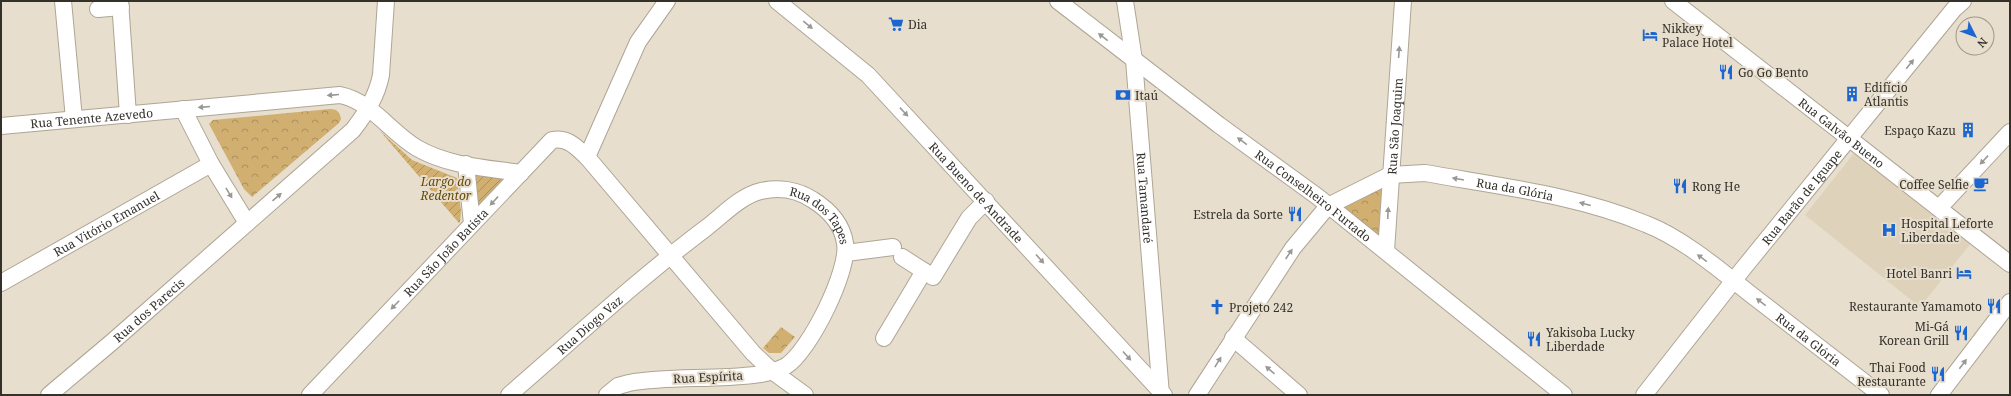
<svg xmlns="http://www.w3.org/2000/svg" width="2011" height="396" viewBox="0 0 2011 396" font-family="'Noto Serif',serif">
<defs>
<pattern id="park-crowns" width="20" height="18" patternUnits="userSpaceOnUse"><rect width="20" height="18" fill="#d1af71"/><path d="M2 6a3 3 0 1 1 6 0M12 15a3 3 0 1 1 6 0" fill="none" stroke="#aa8f5d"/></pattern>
<pattern id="garden-furrows" width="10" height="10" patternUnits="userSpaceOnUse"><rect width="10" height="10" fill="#d1af71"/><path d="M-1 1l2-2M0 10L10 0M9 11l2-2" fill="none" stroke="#aa8f5d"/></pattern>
</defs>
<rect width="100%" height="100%" fill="#e7decd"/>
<path fill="#dfd2ba" d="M1855,152L1971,243L1920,307L1805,215Z"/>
<path fill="url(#park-crowns)" d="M330,109C337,109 340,112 341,119L339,123L252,197L244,189L209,124L213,120Z
M1387,181L1384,244L1335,206Z
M781,327L795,337L781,353H769L763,348Z"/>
<path fill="url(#garden-furrows)" d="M380,131L412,160L457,178L461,211L460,222L459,223Z
M475,174L504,178L478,207Z"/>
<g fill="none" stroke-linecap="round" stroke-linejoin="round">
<g stroke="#aea595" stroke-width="18">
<g id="minor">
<path d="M63,1L74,119"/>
<path d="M120,1L128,115"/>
<path id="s1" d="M777,1L868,75L1164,395"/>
<path id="s2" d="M1058,1L1219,125L1318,197L1564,395"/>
<path id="s3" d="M1125,1L1134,60L1161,395"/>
<path id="s4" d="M1673,1L2010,264"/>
<path d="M98,9L121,7"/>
<path d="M183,109L211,164L247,223"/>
<path id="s5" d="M1,126L340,95C371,101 391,133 417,148C448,166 487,168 521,173"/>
<path d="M587,157L638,42L667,1"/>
<path d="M466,164L472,224"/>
<path d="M1939,208L2010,132"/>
<path id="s6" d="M1386,251L1403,1"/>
<path d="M846,253L893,247"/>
<path d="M902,257L933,277L969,218L986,201"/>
<path id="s7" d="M1,283L211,164"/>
<path d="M884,338L924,271"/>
<path d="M1233,338L1299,395"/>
<path id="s8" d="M49,395L112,342L353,130C366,113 377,96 381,75L386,1"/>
<path id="s9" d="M310,395L552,140C568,137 576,147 587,157L753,353L772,371L805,395"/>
<path id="s10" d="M509,395C574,339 637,280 706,228C722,216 740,196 761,191C779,187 798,190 813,200C829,210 842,224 845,243C850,270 809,352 786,366C769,375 747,376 728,377C696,379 661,377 629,383L618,386L607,395"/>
<path id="s11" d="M1197,395L1293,248L1328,206L1390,175L1425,173C1498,186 1577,195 1646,224C1682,238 1719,269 1749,293C1793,327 1837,361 1881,395"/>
<path id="s12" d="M1644,395L1742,270L1954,9L1963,1"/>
<path d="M1939,395L2010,302"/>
</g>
</g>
<use href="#minor" stroke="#fff" stroke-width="16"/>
</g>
<defs><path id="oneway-solid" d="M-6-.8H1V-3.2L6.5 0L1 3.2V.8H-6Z"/></defs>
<g fill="#9a9894">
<use href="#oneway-solid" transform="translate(808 25) rotate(39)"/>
<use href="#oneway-solid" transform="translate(1103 37) rotate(-142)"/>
<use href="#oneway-solid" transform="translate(1399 52) rotate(-86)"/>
<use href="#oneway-solid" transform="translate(1910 64) rotate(-51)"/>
<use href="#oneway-solid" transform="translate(333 95) rotate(175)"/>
<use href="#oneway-solid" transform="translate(204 107) rotate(175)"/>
<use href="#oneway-solid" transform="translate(904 112) rotate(47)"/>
<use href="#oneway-solid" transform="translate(1242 141) rotate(-144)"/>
<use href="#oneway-solid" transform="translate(1984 160) rotate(133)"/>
<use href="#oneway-solid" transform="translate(1458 179) rotate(-170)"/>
<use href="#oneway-solid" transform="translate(229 193) rotate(59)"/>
<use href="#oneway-solid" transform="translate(277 197) rotate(-41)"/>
<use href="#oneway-solid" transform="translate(494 201) rotate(133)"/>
<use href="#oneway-solid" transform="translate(1585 204) rotate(-165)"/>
<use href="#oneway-solid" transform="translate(1388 213) rotate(-87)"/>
<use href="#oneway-solid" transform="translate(1289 254) rotate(-56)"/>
<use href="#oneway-solid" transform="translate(1702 258) rotate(-144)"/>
<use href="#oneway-solid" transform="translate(1040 259) rotate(48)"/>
<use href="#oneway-solid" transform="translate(1761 302) rotate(-142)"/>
<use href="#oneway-solid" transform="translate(395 305) rotate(134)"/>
<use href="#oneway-solid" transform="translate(1127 356) rotate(48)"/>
<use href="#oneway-solid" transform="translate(1218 362) rotate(-58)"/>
<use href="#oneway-solid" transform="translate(1963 364) rotate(-53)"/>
<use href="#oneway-solid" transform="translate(1270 370) rotate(-139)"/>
</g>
<defs>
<g id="supermarket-bare" transform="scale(1.2)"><path d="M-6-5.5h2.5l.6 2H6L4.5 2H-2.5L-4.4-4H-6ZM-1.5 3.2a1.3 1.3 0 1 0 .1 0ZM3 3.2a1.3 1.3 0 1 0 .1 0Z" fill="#1c66d1" stroke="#e7decd" stroke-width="2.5" paint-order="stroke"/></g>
<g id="hotel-bare" transform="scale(1.2)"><path d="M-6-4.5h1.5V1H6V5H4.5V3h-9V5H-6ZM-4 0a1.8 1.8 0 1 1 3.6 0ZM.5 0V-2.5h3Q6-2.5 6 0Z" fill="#1c66d1" stroke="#e7decd" stroke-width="2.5" paint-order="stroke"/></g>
<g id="restaurant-bare" transform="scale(1.2)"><path d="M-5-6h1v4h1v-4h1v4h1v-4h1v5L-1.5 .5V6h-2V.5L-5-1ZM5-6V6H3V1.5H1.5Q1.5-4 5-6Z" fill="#1c66d1" stroke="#e7decd" stroke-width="2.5" paint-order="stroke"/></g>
<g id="building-bare" transform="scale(1.2)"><path d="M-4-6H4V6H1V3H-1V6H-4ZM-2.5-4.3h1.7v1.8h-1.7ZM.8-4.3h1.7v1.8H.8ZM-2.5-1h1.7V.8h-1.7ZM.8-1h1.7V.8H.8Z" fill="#1c66d1" stroke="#e7decd" stroke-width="2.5" paint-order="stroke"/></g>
<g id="bank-bare" transform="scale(1.2)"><path d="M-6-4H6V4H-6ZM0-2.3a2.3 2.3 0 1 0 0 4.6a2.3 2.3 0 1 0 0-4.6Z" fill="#1c66d1" stroke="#e7decd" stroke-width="2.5" paint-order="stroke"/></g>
<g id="cafe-bare" transform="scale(1.2)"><path d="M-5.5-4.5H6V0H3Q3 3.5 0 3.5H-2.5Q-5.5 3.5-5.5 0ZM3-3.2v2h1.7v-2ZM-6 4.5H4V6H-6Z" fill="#1c66d1" stroke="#e7decd" stroke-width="2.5" paint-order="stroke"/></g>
<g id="hospital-bare" transform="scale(1.2)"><path d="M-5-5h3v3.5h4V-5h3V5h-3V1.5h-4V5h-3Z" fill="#1c66d1" stroke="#e7decd" stroke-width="2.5" paint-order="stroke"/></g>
<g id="church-bare" transform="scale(1.2)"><path d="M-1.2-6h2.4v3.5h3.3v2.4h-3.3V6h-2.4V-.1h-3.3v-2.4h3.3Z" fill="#1c66d1" stroke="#e7decd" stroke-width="2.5" paint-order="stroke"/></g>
</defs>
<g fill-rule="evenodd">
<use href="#supermarket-bare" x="896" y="24"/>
<use href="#hotel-bare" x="1650" y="35"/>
<use href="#restaurant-bare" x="1726" y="72"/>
<use href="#building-bare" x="1852" y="94"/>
<use href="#bank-bare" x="1123" y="95"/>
<use href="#building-bare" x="1968" y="130"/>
<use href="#cafe-bare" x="1981" y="184"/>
<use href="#restaurant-bare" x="1680" y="186"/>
<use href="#restaurant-bare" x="1295" y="214"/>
<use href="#hospital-bare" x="1889" y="230"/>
<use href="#hotel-bare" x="1964" y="273"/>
<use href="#restaurant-bare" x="1994" y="306"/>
<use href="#church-bare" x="1217" y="307"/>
<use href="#restaurant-bare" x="1961" y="333"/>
<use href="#restaurant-bare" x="1534" y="339"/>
<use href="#restaurant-bare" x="1938" y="374"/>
</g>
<g text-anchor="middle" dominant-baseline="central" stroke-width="4" stroke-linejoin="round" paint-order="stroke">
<g font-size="12" fill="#34302a" stroke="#e7decd" text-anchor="start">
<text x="908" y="24">Dia</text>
<text x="1662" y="28">Nikkey<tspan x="1662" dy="14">Palace Hotel</tspan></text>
<text x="1738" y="72">Go Go Bento</text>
<text x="1864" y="87">Edifício<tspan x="1864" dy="14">Atlantis</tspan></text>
<text x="1135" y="95">Itaú</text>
<text x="1956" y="130" text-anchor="end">Espaço Kazu</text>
<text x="1969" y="184" text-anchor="end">Coffee Selfie</text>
<text x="1692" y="186">Rong He</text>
<text x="1283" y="214" text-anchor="end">Estrela da Sorte</text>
<text x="1901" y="223">Hospital Leforte<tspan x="1901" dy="14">Liberdade</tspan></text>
<text x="1952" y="273" text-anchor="end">Hotel Banri</text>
<text x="1982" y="306" text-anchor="end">Restaurante Yamamoto</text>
<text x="1229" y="307">Projeto 242</text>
<text x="1949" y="326" text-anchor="end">Mi-Gá<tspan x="1949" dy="14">Korean Grill</tspan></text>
<text x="1546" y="332">Yakisoba Lucky<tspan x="1546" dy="14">Liberdade</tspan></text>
<text x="1926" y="367" text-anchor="end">Thai Food<tspan x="1926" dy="14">Restaurante</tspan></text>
</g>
<g font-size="12" fill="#34302a" stroke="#e7decd">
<text stroke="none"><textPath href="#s5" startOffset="91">Rua Tenente Azevedo</textPath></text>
<text stroke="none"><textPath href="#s6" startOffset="125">Rua São Joaquim</textPath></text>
<text stroke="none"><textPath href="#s4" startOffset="214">Rua Galvão Bueno</textPath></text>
<text stroke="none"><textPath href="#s11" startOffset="426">Rua da Glória</textPath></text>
<text stroke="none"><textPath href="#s1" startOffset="277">Rua Bueno de Andrade</textPath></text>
<text stroke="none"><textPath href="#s2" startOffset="321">Rua Conselheiro Furtado</textPath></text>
<text stroke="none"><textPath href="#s12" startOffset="253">Rua Barão de Iguape</textPath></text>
<text stroke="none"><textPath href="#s3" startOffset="198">Rua Tamandaré</textPath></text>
<text stroke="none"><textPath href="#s10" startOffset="395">Rua dos Tapes</textPath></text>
<text stroke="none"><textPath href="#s7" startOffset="121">Rua Vitório Emanuel</textPath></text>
<text stroke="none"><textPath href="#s9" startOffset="197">Rua São João Batista</textPath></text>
<text stroke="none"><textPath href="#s8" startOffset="131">Rua dos Parecis</textPath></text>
<text stroke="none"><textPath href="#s10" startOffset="107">Rua Diogo Vaz</textPath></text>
<text stroke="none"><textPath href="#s11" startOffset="762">Rua da Glória</textPath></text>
<text transform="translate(708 377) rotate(-3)">Rua Espírita</text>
</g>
<g font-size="12" font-style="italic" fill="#664a09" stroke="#e7decd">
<text x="446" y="181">Largo do<tspan x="446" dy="14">Redentor</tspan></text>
</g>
</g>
<rect width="2011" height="396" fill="none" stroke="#34302a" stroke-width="4"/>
<g transform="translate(1975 36) rotate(132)"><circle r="19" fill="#e7decd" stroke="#9f988c"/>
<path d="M0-3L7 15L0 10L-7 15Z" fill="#1c66d1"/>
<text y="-6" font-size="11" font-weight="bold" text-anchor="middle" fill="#34302a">N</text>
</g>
</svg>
